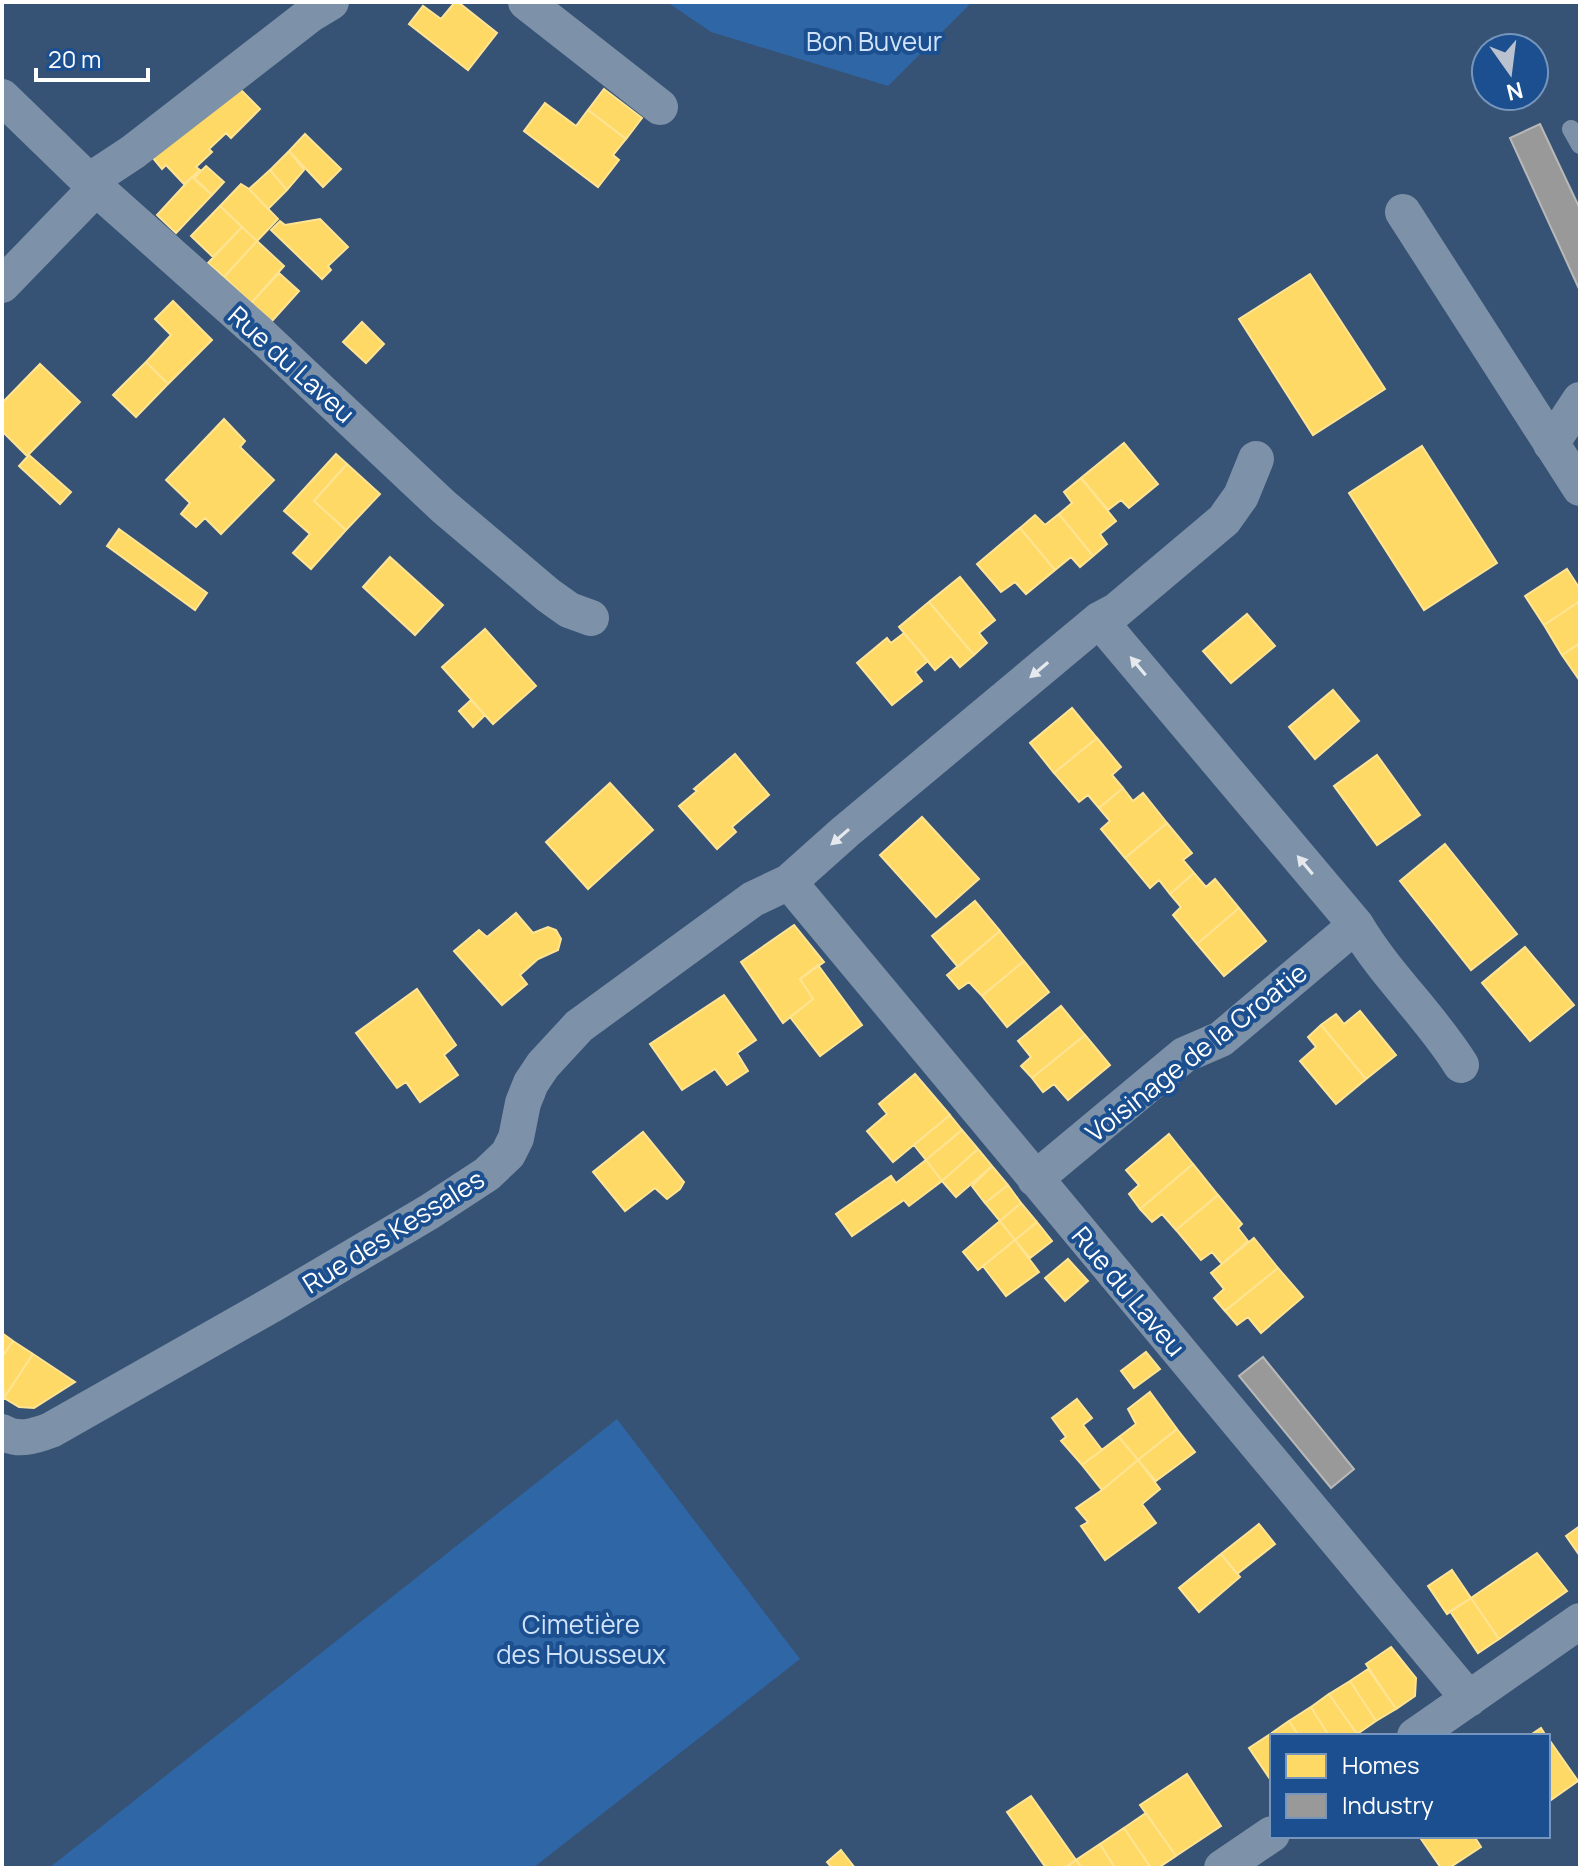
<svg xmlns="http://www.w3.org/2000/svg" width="1582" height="1870" viewBox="0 0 1582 1870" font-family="Manrope,sans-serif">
<rect width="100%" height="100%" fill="#365274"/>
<path fill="#2f66a5" d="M667,2H972L888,86L711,32Z
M617,1419L800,1659L533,1868H49Z"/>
<path fill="#ffd966" stroke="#ffe494" stroke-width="2" d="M455,2H458L497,33L468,70L409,24L423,6L441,19Z
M239,88L260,109L231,138L226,133L209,149L212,152L196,167L200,170L184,184L166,165L162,169L152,157Z
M604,89L642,118L626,139L588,110Z
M545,103L576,126L588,110L626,139L613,155L619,160L598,187L524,131Z
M305,134L341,169L323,187L289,151Z
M289,151L304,170L287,190L270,170Z
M206,166L224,182L212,195L194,178Z
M270,170L287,190L268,209L249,189Z
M192,177L212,195L176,233L157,215Z
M241,184L249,189L278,219L257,241L220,206Z
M220,206L242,227L213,257L191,236Z
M320,219L348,247L328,266L331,270L322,279L271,230L280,221L285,225Z
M242,227L257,241L224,277L208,263Z
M257,241L284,266L251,303L224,277Z
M279,273L299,291L272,321L251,303Z
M1310,274L1385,389L1313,435L1239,319Z
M173,301L212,340L168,384L146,362L171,335L155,319Z
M362,322L384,344L366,363L343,342Z
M146,362L168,384L136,417L113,395Z
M40,364L80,402L27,456L2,431V403Z
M224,419L245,441L240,447L274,480L221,534L205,518L196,527L181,514L190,503L166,480Z
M1124,443L1158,484L1129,508L1121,500L1108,510L1081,478Z
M1422,446L1497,563L1424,610L1349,493Z
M336,454L347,464L314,501L346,530L311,569L293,553L310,534L284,511Z
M29,455L71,492L60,504L19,466Z
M347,464L380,494L346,530L314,501Z
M1081,478L1116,521L1100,534L1107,544L1093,556L1059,514L1072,503L1064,492Z
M1059,514L1093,556L1080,567L1071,557L1055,570L1020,528L1035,515L1045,525Z
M1020,528L1055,570L1026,594L1015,582L1001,592L977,564Z
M119,529L207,593L195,610L107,546Z
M390,557L443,605L415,635L363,587Z
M1567,569L1580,589V601L1544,625L1525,596Z
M960,577L995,620L979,633L987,643L974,655L929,602Z
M1580,601V643L1562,655L1544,625Z
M929,602L974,655L960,667L951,656L935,670L899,627Z
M1247,614L1275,646L1231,683L1203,651Z
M485,629L536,686L493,724L442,667Z
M904,633L928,661L915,672L922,681L892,705L857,663L887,638L891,643Z
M1580,643V681L1562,655Z
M1333,690L1359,721L1315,759L1289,727Z
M471,700L485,715L473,727L459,711Z
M1072,708L1097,738L1054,773L1030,743Z
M1097,738L1121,767L1112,775L1123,788L1099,808L1088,795L1079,802L1054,773Z
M735,754L769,795L732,827L736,832L717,849L679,806L697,791L694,789Z
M1377,755L1420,815L1377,845L1334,786Z
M610,783L653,830L588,889L546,842Z
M1123,788L1133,801L1143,793L1167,823L1125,858L1101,829L1110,821L1099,808Z
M922,817L979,879L936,917L880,855Z
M1167,823L1192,853L1183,860L1194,873L1170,894L1159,880L1150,888L1125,858Z
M1445,844L1517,934L1471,970L1400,881Z
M1194,873L1206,887L1215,879L1239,908L1197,944L1173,915L1181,907L1170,894Z
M975,901L1000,931L958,967L932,936Z
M1239,908L1266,941L1224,976L1197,944Z
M516,913L533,933L548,927L556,930L561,939L558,950L538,959L520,975L527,984L502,1005L454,951L479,930L487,937Z
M794,925L824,962L800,979L813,999L783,1023L741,962Z
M1000,931L1024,961L982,996L969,982L959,989L947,975Z
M1525,947L1574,1005L1530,1041L1482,983Z
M1024,961L1049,992L1007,1027L982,996Z
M818,965L862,1025L820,1056L790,1017L813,999L800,979Z
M417,989L456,1045L444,1055L458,1075L420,1102L406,1082L397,1088L356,1033Z
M724,995L756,1040L737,1053L748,1071L727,1085L715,1069L682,1090L650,1044Z
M1061,1006L1085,1035L1032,1078L1021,1066L1031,1057L1018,1041Z
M1360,1011L1396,1055L1366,1079L1321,1025L1336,1014L1344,1024Z
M1321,1025L1366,1079L1336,1104L1300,1061L1316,1047L1308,1037Z
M1085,1035L1110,1065L1068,1100L1054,1084L1043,1092L1032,1078Z
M915,1074L950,1115L893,1162L867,1131L887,1114L879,1104Z
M950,1115L962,1130L926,1160L914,1145Z
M962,1130L978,1149L942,1181L926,1160Z
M643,1132L684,1182L680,1189L667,1199L655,1188L625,1211L593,1172Z
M1169,1134L1193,1164L1140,1209L1129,1194L1139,1185L1126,1170Z
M978,1149L992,1166L956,1197L942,1181Z
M926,1160L942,1181L909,1206L904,1200L852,1236L836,1214L891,1176L896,1183Z
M1193,1164L1218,1195L1176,1230L1162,1214L1152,1222L1140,1209Z
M992,1166L1008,1185L985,1203L972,1186Z
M1008,1185L1021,1203L1000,1221L985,1203Z
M1218,1195L1242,1224L1238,1228L1248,1241L1222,1264L1212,1252L1201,1260L1176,1230Z
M1021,1203L1037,1222L1015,1240L1000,1221Z
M1000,1221L1015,1240L978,1270L963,1252Z
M1037,1222L1052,1241L1030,1258L1015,1240Z
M1254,1238L1278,1268L1225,1311L1214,1298L1224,1289L1211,1273Z
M1015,1240L1039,1272L1006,1296L983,1266Z
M1068,1259L1088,1281L1065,1301L1045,1278Z
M1278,1268L1303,1297L1261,1333L1248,1317L1237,1325L1225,1311Z
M2,1333L13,1341L2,1357Z
M13,1341L33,1354L4,1398L2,1357Z
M1146,1352L1160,1369L1134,1388L1121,1371Z
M33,1354L75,1382L34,1408L19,1407L4,1398Z
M1150,1392L1177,1429L1138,1460L1119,1437L1136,1424L1128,1409Z
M1077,1399L1092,1418L1083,1425L1102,1450L1082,1465L1061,1441L1066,1437L1052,1418Z
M1177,1429L1195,1452L1156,1481L1138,1460Z
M1119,1437L1138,1460L1102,1490L1082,1465Z
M1138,1460L1160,1489L1142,1504L1156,1523L1105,1560L1081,1526L1088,1522L1076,1508L1102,1490Z
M1259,1524L1275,1544L1237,1574L1221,1554Z
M1580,1526V1556L1566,1536Z
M1537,1553L1567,1591L1499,1639L1471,1598Z
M1221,1554L1240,1577L1199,1612L1179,1588Z
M1452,1570L1471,1598L1447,1614L1428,1586Z
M1471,1598L1499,1639L1478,1653L1450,1611Z
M1391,1647L1416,1678L1415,1696L1396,1709L1366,1664Z
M1368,1669L1396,1709L1376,1721L1350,1681Z
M1350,1681L1376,1721L1357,1734L1329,1694Z
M1329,1694L1357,1734L1355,1736H1329L1311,1707Z
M1311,1707L1329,1736H1299L1289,1721Z
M1289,1721L1299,1736H1272V1740L1269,1735Z
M1541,1728L1546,1736H1529Z
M1269,1735L1272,1740V1782L1249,1748Z
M1548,1738L1578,1781L1548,1802Z
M1187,1774L1221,1826L1176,1856L1140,1805Z
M1031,1796L1076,1860L1065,1868H1046L1007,1812Z
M1146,1813L1176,1856L1158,1868H1151L1124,1828Z
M1124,1828L1151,1868H1115L1100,1844Z
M1419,1836H1474L1481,1847L1449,1868H1441Z
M1100,1844L1115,1868H1082L1076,1860Z
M841,1850L855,1868H832L827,1862Z
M1076,1860L1082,1868H1065Z"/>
<path fill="#999" stroke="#b8b8b8" stroke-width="2" d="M1540,124L1580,209V291L1510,138Z
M1263,1357L1354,1469L1331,1488L1239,1376Z"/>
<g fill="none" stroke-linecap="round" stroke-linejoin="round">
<path stroke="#7d92a8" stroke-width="18" d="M1571,129L1580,145"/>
<path stroke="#7d92a8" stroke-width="36" d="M526,2L660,107
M2,97L96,188L259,333L444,507L548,595L569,610L591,618
M89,181L133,152L311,14L331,2
M1403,212L1580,488
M2,285L96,188
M1551,444L1580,400
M1099,620L1356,925C1385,975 1430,1015 1461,1065
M789,882L1469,1699
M1035,1179L1184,1055L1221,1039L1356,925
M2,1432C18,1442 35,1436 51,1430L273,1304L429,1212L487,1174L508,1154L516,1138L523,1103L531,1083L543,1065L579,1026L753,899L789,882L845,832L1099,620L1116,611L1224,520L1241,496L1256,459
M1415,1736L1580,1621
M1222,1868L1272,1834"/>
</g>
<defs><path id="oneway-solid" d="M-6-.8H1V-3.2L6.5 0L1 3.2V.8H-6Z" transform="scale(2)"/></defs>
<g fill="#e5e9ee">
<use href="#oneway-solid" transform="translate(1138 666) rotate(-130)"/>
<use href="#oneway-solid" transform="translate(1039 670) rotate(140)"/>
<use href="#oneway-solid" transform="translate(840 837) rotate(139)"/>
<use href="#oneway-solid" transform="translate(1305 865) rotate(-130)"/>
</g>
<g text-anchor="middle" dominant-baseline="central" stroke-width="8" stroke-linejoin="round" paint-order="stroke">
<g font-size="26" fill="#cfe3fa" stroke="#1b4f8f">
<text x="874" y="41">Bon Buveur</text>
<text x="581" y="1624">Cimetière<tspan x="581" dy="30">des Housseux</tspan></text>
</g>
<g font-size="26" fill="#fff" stroke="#1b4f8f">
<text transform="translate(292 364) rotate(42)">Rue du Laveu</text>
<text transform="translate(1196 1052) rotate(-38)">Voisinage de la Croatie</text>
<text transform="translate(393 1231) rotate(-32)">Rue des Kessales</text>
<text transform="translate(1129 1291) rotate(50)">Rue du Laveu</text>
</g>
</g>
<rect width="1582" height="1870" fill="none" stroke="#ffffff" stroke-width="8"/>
<rect x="1270" y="1734" width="280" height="104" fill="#1b4f8f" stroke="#7695bc" stroke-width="2"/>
<rect x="1286" y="1754" width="40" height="24" fill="#ffd966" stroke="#7695bc" stroke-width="2"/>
<text x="1342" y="1774" font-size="24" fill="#ffffff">Homes</text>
<rect x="1286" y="1794" width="40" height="24" fill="#999999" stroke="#7695bc" stroke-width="2"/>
<text x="1342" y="1814" font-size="24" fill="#ffffff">Industry</text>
<g transform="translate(1510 72) rotate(166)"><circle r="38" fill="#1b4f8f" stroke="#7695bc" stroke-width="2"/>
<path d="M0-6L14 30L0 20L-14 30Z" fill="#b9c2ce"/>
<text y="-12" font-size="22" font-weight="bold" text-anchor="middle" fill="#ffffff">N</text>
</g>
<path d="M36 68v12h112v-12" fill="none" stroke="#ffffff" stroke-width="4"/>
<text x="48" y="68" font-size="24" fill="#ffffff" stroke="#1b4f8f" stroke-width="6" paint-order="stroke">20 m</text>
</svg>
